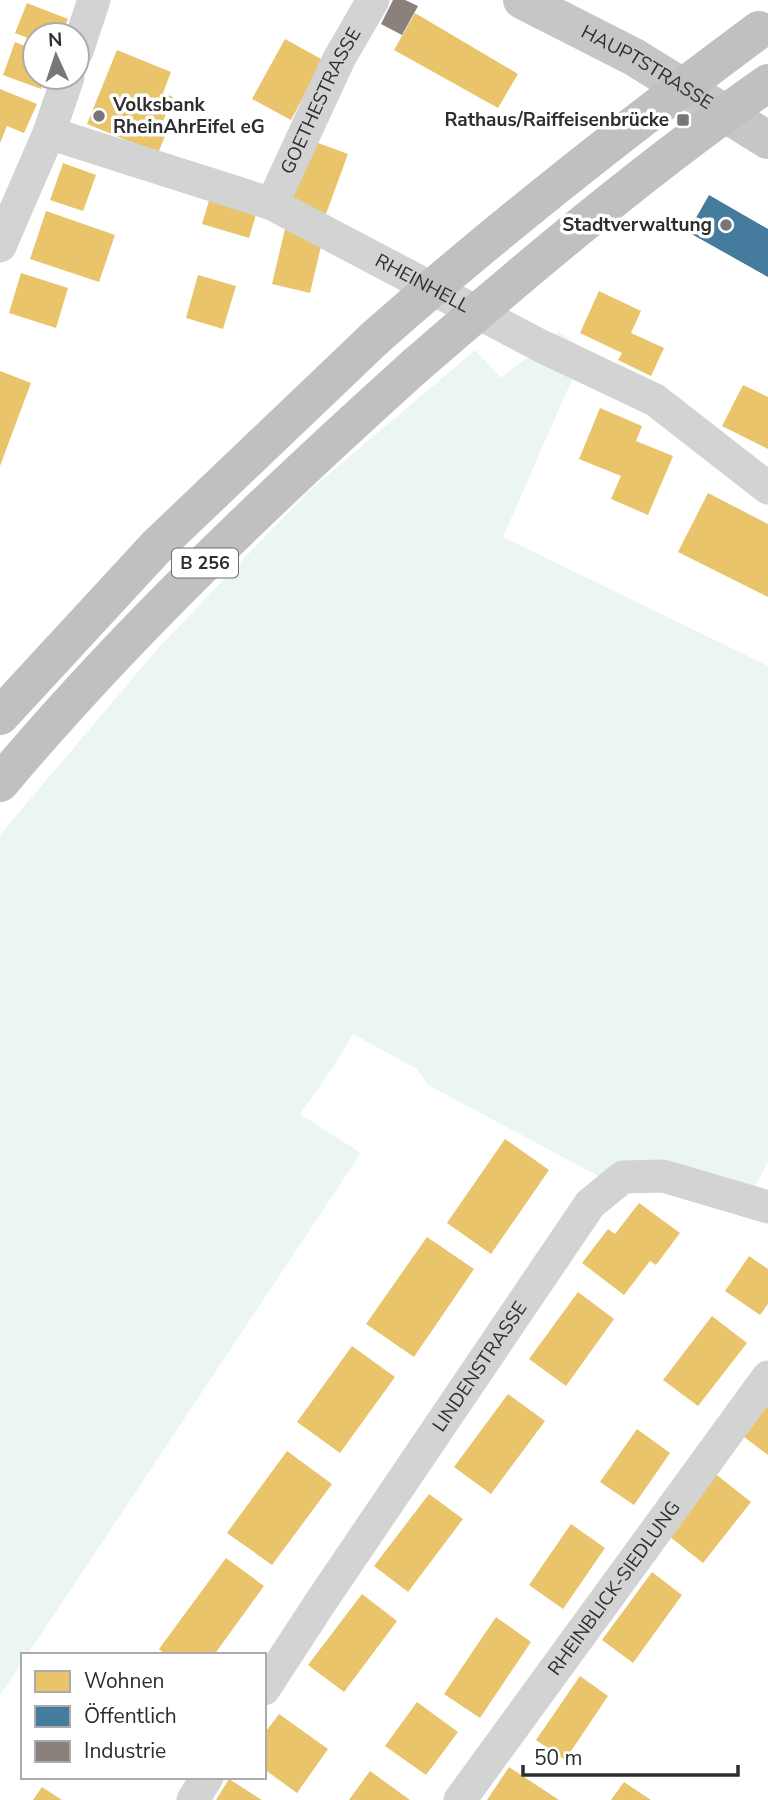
<svg xmlns="http://www.w3.org/2000/svg" width="768" height="1800" viewBox="0 0 768 1800" font-family="'Nunito Sans',sans-serif">
<rect width="100%" height="100%" fill="#fff"/>
<path fill="#ebf5f2" d="M559,332L588,352L570,384L503,537L768,666V1162L742,1210L600,1177L428,1085L417,1069L353,1034L334,1066L300,1114L361,1153L27,1655H23V1661L0,1695V835L160,646L308,492L475,350L501,378Z"/>
<path fill="#e9c46a" d="M27,3L68,19L61,35H35V41L15,33Z
M415,13L518,74L498,108L394,50Z
M285,39L323,60L291,120L252,99Z
M15,42L35,50V77H45L41,89L3,75Z
M117,50L171,72L163,93L173,97L161,126L168,129L158,153L87,124Z
M0,89L37,104L24,133L7,126L0,143Z
M310,140L348,154L326,214L288,200Z
M63,163L96,175L83,211L50,200Z
M211,194L258,208L249,238L202,224Z
M46,211L115,235L99,282L30,259Z
M285,229L323,238L310,293L272,284Z
M21,273L68,288L56,328L9,313Z
M198,275L236,286L223,329L186,318Z
M599,291L641,311L631,333L664,348L651,376L618,360L622,353L580,333Z
M0,371L31,383L0,466Z
M743,385L768,397V449L722,426Z
M600,408L642,426L636,441L673,456L648,515L611,499L621,476L579,459Z
M708,493L768,524V597L678,552Z
M505,1139L549,1170L491,1254L447,1223Z
M639,1203L680,1233L656,1265L650,1261L624,1295L582,1263L608,1229L615,1234Z
M427,1237L474,1269L414,1357L366,1324Z
M749,1256L768,1269V1304L760,1315L725,1291Z
M578,1292L614,1319L566,1386L529,1359Z
M712,1316L747,1343L698,1406L663,1380Z
M352,1346L395,1377L340,1453L297,1422Z
M508,1394L545,1421L491,1494L454,1467Z
M768,1405V1455L744,1437Z
M637,1429L670,1453L634,1505L600,1482Z
M287,1451L332,1484L272,1565L227,1533Z
M713,1472L751,1502L703,1563L665,1533Z
M429,1494L463,1519L408,1592L374,1566Z
M571,1524L605,1548L563,1609L529,1585Z
M226,1558L264,1586L214,1655H166L159,1649Z
M652,1572L682,1595L633,1663L602,1640Z
M362,1594L397,1621L344,1692L308,1665Z
M496,1617L531,1642L480,1718L444,1694Z
M580,1676L608,1696L565,1760L536,1740Z
M417,1702L458,1732L426,1775L385,1746Z
M279,1714L328,1749L297,1793L264,1769V1734Z
M509,1767L559,1800H487Z
M370,1771L410,1800H349Z
M229,1779L262,1800H216Z
M624,1782L651,1800H611Z
M42,1787L62,1800H33Z"/>
<path fill="#457b9d" d="M709,195L768,229V277L688,232Z"/>
<path fill="#8a817c" d="M393,0H405L418,6L402,35L381,24Z"/>
<g fill="none" stroke-linecap="round" stroke-linejoin="round">
<g stroke="#d3d3d3" stroke-width="33">
<path d="M77,51L94,0"/>
<path id="s1" d="M49,133L272,204L541,346L655,400L768,488"/>
<path id="s2" d="M272,204L339,59L373,0"/>
<path d="M0,246L49,133L68,77"/>
<path id="s3" d="M264,1689L320,1603L590,1204L623,1177L663,1176L768,1207"/>
<path d="M193,1800L207,1777"/>
<path id="s4" d="M460,1800L768,1377"/>
</g>
<path stroke="#c6c6c6" stroke-width="38" id="s5" d="M522,0L634,57L768,140"/>
<path stroke="#c0c0c0" stroke-width="38" d="M0,716L158,545L375,338
M0,783C126,633 270,497 415,366"/>
<path stroke="#c0c0c0" stroke-width="38" d="M375,338C498,229 627,128 759,30
M415,366C529,267 644,170 768,83"/>
</g>
<g fill="#777" stroke="#fff" stroke-width="2.5">
<circle cx="99" cy="116" r="7"/>
<rect x="676" y="113" width="14" height="14" rx="3.5"/>
<circle cx="726" cy="225" r="7"/>
</g>
<g text-anchor="middle" dominant-baseline="central" stroke-width="7" stroke-linejoin="round" paint-order="stroke">
<rect fill="#fff" stroke="#6d6d6d" stroke-width="2" x="172" y="548.5" width="66" height="29" rx="5"/>
<g font-size="18" font-weight="bold" fill="#2e2e2e">
<text x="205" y="563">B 256</text>
</g>
<g font-size="19" fill="#2e2e2e" stroke="#fff">
<text stroke="none"><textPath href="#s5" startOffset="142">HAUPTSTRASSE</textPath></text>
<text stroke="none"><textPath href="#s2" startOffset="114">GOETHESTRASSE</textPath></text>
<text stroke="none"><textPath href="#s1" startOffset="404">RHEINHELL</textPath></text>
<text stroke="none"><textPath href="#s3" startOffset="388">LINDENSTRASSE</textPath></text>
<text stroke="none"><textPath href="#s4" startOffset="262">RHEINBLICK-SIEDLUNG</textPath></text>
</g>
<g font-size="19" font-weight="bold" fill="#2e2e2e" stroke="#fff" text-anchor="end">
<text x="113" y="105" text-anchor="start">Volksbank<tspan x="113" dy="22">RheinAhrEifel eG</tspan></text>
<text x="669" y="120">Rathaus/Raiffeisenbrücke</text>
<text x="712" y="225">Stadtverwaltung</text>
</g>
</g>
<rect x="21" y="1653" width="245" height="126" fill="#ffffff" stroke="#ababab" stroke-width="2"/>
<rect x="35" y="1671" width="35" height="21" fill="#e9c46a" stroke="#ababab" stroke-width="2"/>
<text x="84" y="1688" font-size="21" fill="#2e2e2e">Wohnen</text>
<rect x="35" y="1706" width="35" height="21" fill="#457b9d" stroke="#ababab" stroke-width="2"/>
<text x="84" y="1723" font-size="21" fill="#2e2e2e">Öffentlich</text>
<rect x="35" y="1741" width="35" height="21" fill="#8a817c" stroke="#ababab" stroke-width="2"/>
<text x="84" y="1758" font-size="21" fill="#2e2e2e">Industrie</text>
<g transform="translate(56 56) rotate(357)"><circle r="33" fill="#ffffff" stroke="#ababab" stroke-width="2"/>
<path d="M0-5L12 26L0 18L-12 26Z" fill="#777777"/>
<text y="-10" font-size="19" font-weight="bold" text-anchor="middle" fill="#2e2e2e">N</text>
</g>
<path d="M523 1765v10h215v-10" fill="none" stroke="#2e2e2e" stroke-width="3.5"/>
<text x="534" y="1765" font-size="21" fill="#2e2e2e" stroke="#ffffff" stroke-width="5" paint-order="stroke">50 m</text>
</svg>
